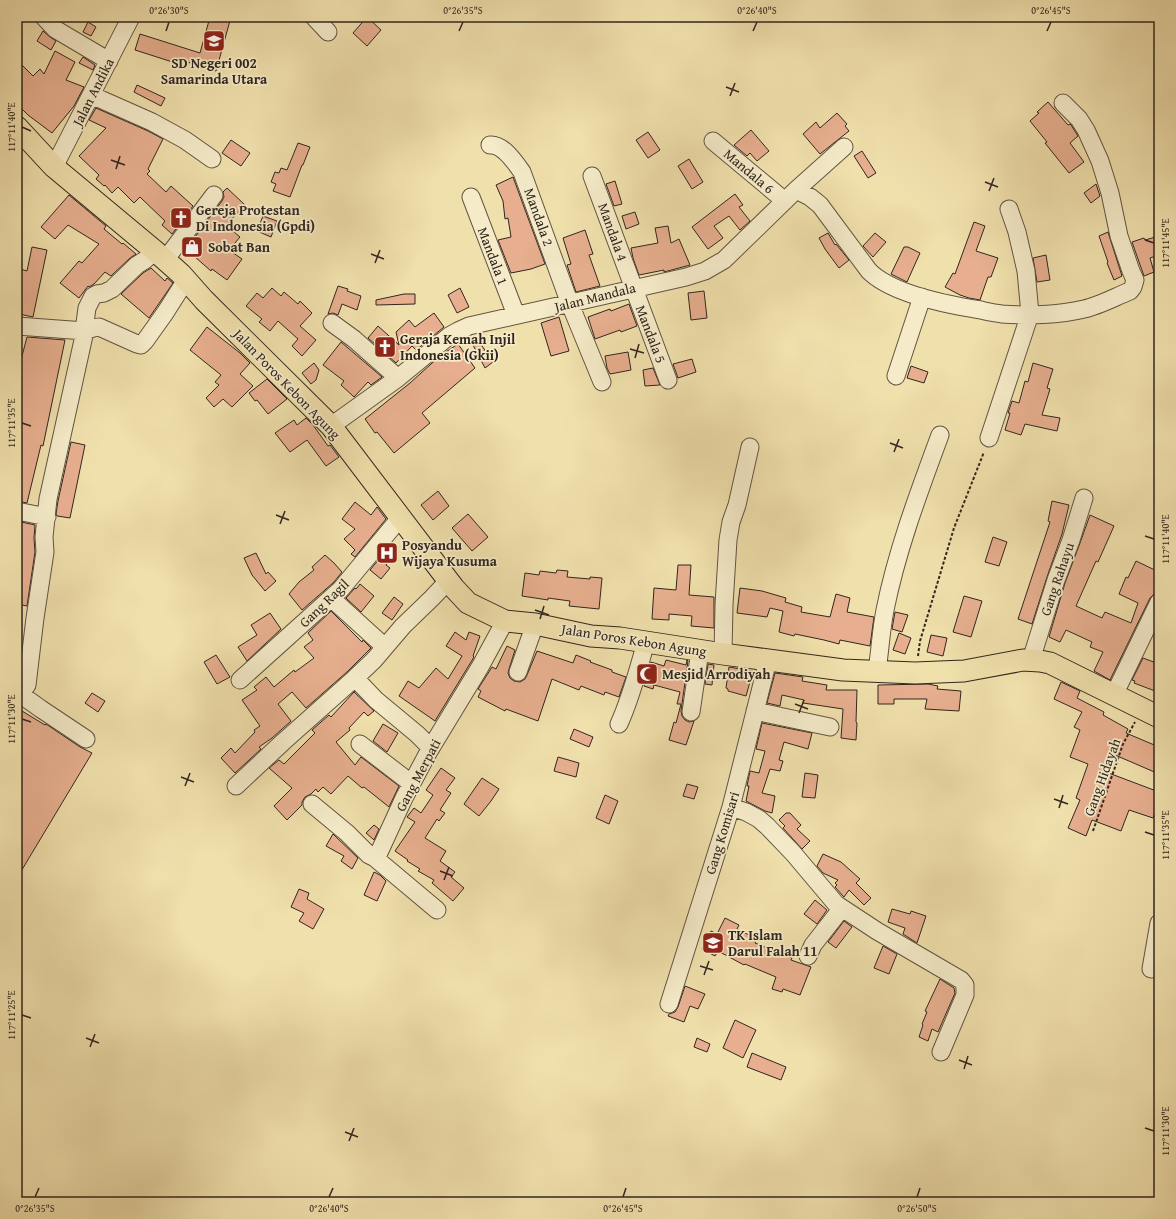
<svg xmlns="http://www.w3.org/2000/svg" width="1176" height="1219" viewBox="0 0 1176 1219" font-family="'Gentium Book Plus',serif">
<rect width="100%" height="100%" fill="#f0e0ac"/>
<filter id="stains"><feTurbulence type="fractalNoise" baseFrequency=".005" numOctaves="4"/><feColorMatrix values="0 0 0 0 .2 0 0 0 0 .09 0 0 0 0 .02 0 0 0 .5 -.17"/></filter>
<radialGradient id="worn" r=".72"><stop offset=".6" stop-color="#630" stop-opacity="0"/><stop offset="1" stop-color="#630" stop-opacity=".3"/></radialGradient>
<path fill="#e7af8f" stroke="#31261f" d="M210,17H231L216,71L184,61L182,65L135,50L140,34L200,53Z
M367,17L381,30L367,46L353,33Z
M88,22L96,27L91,36L83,32Z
M43,31L50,37L56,41L51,50L37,41Z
M55,51L75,62L66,80L84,87L74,106L52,133L28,115L17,104V60L33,76L40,69L44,74Z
M83,57L95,65L93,70L79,63Z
M137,85L165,98L161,106L134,92Z
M1048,102L1068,125L1070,124L1071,125L1078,136L1070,143L1084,162L1069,173L1045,143L1047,142L1030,121L1039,113L1037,112Z
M96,108L148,131L163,139L148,169L150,171L147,174L166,192L171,186L193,206L172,234L162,225L165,221L140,197L134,203L118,187L112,193L105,185L104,186L96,179L99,175L79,156L106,128L89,120Z
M837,113L847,124L845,126L849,131L820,154L803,134L816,122L820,128Z
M751,130L769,151L757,161L750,153L747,156L734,145Z
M648,132L660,150L648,158L636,140Z
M231,140L250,153L241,166L222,153Z
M298,143L310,147L303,165H302L290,197L273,191L276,184L271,182L275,172L279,173L281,168L287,170Z
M862,151L876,173L868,178L854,156Z
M689,159L703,182L692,189L678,166Z
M513,177L545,264L531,269L511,273L498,240L511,237L508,218L505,219L503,201L496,185Z
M615,181L622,204L614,206L606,184Z
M1096,184L1100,196L1091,203L1084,193Z
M227,188L245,205L226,225L240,237L229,250L242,259L227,280L212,269L211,271L186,249L222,201L224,197L223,192Z
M735,194L743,205L739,207L750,221L740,230L729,216L714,226L723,238L708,249L692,227Z
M69,195L106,226L104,229L122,244L123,243L136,254L130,258L111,276L105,272L94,284L89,287L88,286L79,298L60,283L79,261L82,263L99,244L68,225L55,239L41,227Z
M635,212L639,224L626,229L622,216Z
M263,216L277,221L271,237L257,231Z
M974,222L985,226L976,251L998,258L991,277H988L980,300L969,298L960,295L945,287L953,273L955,274Z
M668,226L671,243L679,239L690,265L664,272V270L639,275L633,258L631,248L658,243L655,228Z
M585,230L593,254L589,255L600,286L576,292L567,265L571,264L563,238Z
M1108,232L1122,276L1114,280L1107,263L1108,262L1099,236Z
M828,233L835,245L836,244L849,260L839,268L825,249L819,238Z
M875,233L886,242L873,257L863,246Z
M1159,236V255L1150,258L1154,272L1144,276L1132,242L1144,238L1145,240Z
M32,247L47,250L33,317L19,314L20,306H17V268L27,271Z
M904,247H908L920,253L907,282L891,274Z
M1046,255L1050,280L1037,282L1033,258Z
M151,268L165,281L167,278L173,283L149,318L121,294L143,273Z
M338,286L348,289L347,291L361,296L357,310L342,304L338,315L333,313L328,314Z
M272,288L281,296L284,292L298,304L300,301L312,313L300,326L316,340L302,356L292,346L298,339L278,321L270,331L259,322L262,319L246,306L257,293L263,298Z
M460,288L469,307L457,313L448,295Z
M704,291L707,318L691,320L688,293Z
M404,294H415V304L376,305V300Z
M629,304L637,326L621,332L620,330L595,339L588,317L610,309L611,311Z
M434,313L444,327L416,350L412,346L396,363L368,338L378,326L399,345L396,332L409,320L415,327Z
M559,317L569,351L551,356L541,323Z
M207,327L240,353L250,363L240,374L253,386L232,407L223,399L214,407L206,398L219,385L215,382L221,375L190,350Z
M27,337L65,340L43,446L41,445L27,503L17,501V375Z
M478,340L493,362L485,368L472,343Z
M341,342L382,377L371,385L368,382L354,397L341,385L344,381L323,365Z
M458,344L475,368L422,413L430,423L394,453L377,432L375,433L365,419L410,383L441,355Z
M628,352L631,370L610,374L607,368L605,356Z
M692,359L696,372L678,378L673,364Z
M314,363L319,370L316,380L311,384L302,373Z
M1033,363L1053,369L1047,388L1050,389L1042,415L1060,418L1057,431L1025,424L1021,435L1005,430L1010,413H1008L1012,401L1019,403L1025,381L1028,382Z
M911,366L928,372L924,383L907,378Z
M653,368L660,385L645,386L643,370Z
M267,379L287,399L268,414L257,400L255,401L249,393Z
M306,418L313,425L328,446L330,445L339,457L326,466L307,440L290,452L275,433L294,420L297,425Z
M71,442L85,445L70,518L57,516L56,514L58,501Z
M438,491L449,506L433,520L421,505Z
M1052,501L1069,505L1062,534L1047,577L1032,624L1018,619L1050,522L1048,521Z
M355,502L371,515L377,507L386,519L355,557L351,554L355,550L344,539L355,529L342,519Z
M468,514L488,537L472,551L452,528Z
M1090,515L1114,526L1098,562L1096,561L1076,606L1102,618L1105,612L1131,623L1138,603L1119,594L1126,577L1128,578L1136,561L1159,572V592L1154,594L1150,598L1110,680L1094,671L1103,652L1090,647L1092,642L1066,630L1060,642L1049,637L1065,583L1080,543Z
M17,521L35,525L34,538L35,552L27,606L17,604Z
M993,537L1007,542L999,566L985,562Z
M390,546L396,550L386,565L390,568L381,579L370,570Z
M256,553L266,574L268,572L276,581L265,591L252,575L244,558Z
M325,555L334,563L342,572L334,582L302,610L289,594L299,582L314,570L312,567Z
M678,565H691L689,595L714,597V628L691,626L692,616L669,614V620L652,619L654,588L676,590Z
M557,570L568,571L567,577L590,579V577L602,578L599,609L569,606L570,601L548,598V600L522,596L525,573L539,575L540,571L556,573Z
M360,584L374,596L361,612L346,598L355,588L356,589Z
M740,588L762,591L786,598L785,602L802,607L801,612L830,617L836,594L850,598L847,612L874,617L870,646L840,640L839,644L824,640L795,634L794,636L779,632L783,611L770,608L767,617L737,613Z
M964,596L982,601L971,637L953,632Z
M394,597L403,604L392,620L382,613Z
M331,611L362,642L363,640L371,648L348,671L306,708L292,692L278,704L291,721L272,738L259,747L261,749L235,773L221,758L231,748L235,753L255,732L254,730L260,726L242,700L257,690L254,687L266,677L274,687L294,670L295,672L314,658L304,647L313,640L308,633Z
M895,612L908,615L902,632L892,629Z
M270,613L281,629L247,661L238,647L257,635L251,625Z
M455,632L466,640L469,632L480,636L473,656L474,657L435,721L399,696L408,681L419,688L436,668L448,679L462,656L446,646Z
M899,633L911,638L905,654L893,650Z
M931,635L947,638L943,656L927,652Z
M507,646L515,650L509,669L508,673L510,678L514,681L520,682L525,679L527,675L537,651L573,663L576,655L591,661L590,662L612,670V672L626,677L619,697L605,692L604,695L581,686L579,690L552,679L538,721L506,709L505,711L478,697L481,691L478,689L492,667L496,669Z
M216,655L230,677L217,684L204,662Z
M1143,658L1159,664V681L1155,691L1134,683L1135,681L1132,680Z
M666,660L686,665L687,660L688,661L681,711L682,716L685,720L689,722L694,721L686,745L669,740L674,722L676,723L681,704H677L680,692L654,685L653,689L644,686L651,662L664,666Z
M708,664L714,665L712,685L705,684Z
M729,667L753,671L746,696L728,691V689L726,688Z
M775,673L803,677L802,681L827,685L826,690H857L856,722L857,723L856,740L841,738L843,709L803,703L804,700L782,695L780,706L767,703Z
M1061,682L1080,691L1077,698L1104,712L1103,715L1128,729L1126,733L1159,747V774L1115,755L1106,772L1159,792V801L1153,818L1129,810L1121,831L1092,820L1086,836L1068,828L1080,800L1076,798L1088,764L1070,757L1080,730L1074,727L1082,712L1054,699Z
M928,684L938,686L937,689L961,691L959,711L925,709L927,699H894V704H878V685Z
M354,692L374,711L368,716L364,712L349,728L350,730L336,742L355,765L361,757L399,786L389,807L364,787L362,788L348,776L331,794L323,787L318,792L316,789L311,794L305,797L302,802V805L287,820L274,806L292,788L269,768L279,760L284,764L315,733L312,730L329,715L331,717Z
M92,693L105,701L98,712L85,703Z
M17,708L45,725L46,724L80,747L92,753L17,878Z
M762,723L812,733L808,749L784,742L779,760L783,761L780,771L770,769L762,793L775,796L772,813L765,811L746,801L749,786H747L750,771L759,773L765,751L756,749Z
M383,724L398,733L387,752L373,741Z
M574,729L593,737L589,747L570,739Z
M558,757L579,763L576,777L554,771Z
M441,768L455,778L446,790L451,793L440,810L445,813L439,821L437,819L425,838L446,851L440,861L455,872L451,877L464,888L453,901L432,883L434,880L418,871L420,869L407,861L408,860L395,851L415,822L407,817L414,808L421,813L433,795L426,790Z
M805,773L818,775L815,798L802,797Z
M482,778L499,789L491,801L479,816L464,804Z
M687,784L698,787L694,799L683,796Z
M605,795L618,801L609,824L596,818Z
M786,813H790L801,825L797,829L810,841L802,849L783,828L785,826L779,820Z
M374,825L379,829L374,840L366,833Z
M333,834L358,858L352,869L341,861L344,856L326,846Z
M823,854L841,862L860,879L856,883L871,898L864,905L849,890L844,897L843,896L835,887L837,885L835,883L838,880L823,873L817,866Z
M374,872L380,875L386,881L377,901L364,895Z
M299,889L309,893L307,899L324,909L313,929L299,921L304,913L291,907Z
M815,900L827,910L817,924L804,914Z
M892,909L910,914L911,911L926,916L917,943L903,934L905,928L888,922Z
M725,918L739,925L737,929L757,939L755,943L792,958L791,960L811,967L800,995L783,989L782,992L772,989L776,977L745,964L744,965L718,951L715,956L702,949L711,931L717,934Z
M844,921L852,927L836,948L828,942Z
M883,946L897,954L889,974L874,968Z
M940,979L954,988L955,993L938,1032L932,1029L928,1041L919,1037L923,1025L922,1024L927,1012L925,1011Z
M685,986L705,994L698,1009L690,1006L684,1022L668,1016L669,1014L675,1012L678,1007Z
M735,1020L756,1030L743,1058L723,1048Z
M697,1038L710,1044L707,1052L694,1047Z
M752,1053L786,1067L781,1080L747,1067Z"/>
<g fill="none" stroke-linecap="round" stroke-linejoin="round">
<g stroke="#615442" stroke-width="19">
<path id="minor" d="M44,17L55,29L109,61
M314,17L328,32
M91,95L152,122L185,140L212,159
M713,141L785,201
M490,145C503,144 515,162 522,172L570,304L602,382
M54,167L131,17
M592,176L668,380
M796,190L810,197L820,205L869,271C892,294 949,305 981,310C987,312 995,313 1002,314C1026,316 1060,315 1084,309C1098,306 1115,297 1130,291L1133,287L1135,280L1131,271L1119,236L1110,193L1100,161L1086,130L1079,119L1063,103
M471,197L516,315
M165,260L214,195
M332,323L354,339L398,378
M17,326L85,331L93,328L99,327L137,344L141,345L145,341L165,313L186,280
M896,376L922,297
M331,426L398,378L449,336L458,331L469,326L686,277L705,271L724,260L796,190L844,147
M989,438L1030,314L1026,271L1017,232L1009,209
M17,511L47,517
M331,598L385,647
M723,654L724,605L728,540L731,522L737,505L750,447
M1031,660L1056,580L1071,540L1084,498
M877,671C880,651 881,630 885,610C897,550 919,492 940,435
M518,672L535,624
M355,678L376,700L417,734L431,748
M240,680L341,589L400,518
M1114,695L1159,602
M755,711L830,727
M691,712L700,651
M619,724C631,698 638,670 646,642
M86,739L41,709L20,694L27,685L35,618L45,552L44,537L48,499L85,331V323L87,308L93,296L97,294L104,293L112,289L137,265L145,260L155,251
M360,744L412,784
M236,786L283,742L355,678L374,660L403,626L432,598L448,581
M312,804L347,833L369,855L375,858L377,857L404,798L429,751L480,667L505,621
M731,807L746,812L759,819L767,826L793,853L836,904L877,931L961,980L965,985V995L941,1052
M375,858L437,910
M808,956L813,945L842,908
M1151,969L1159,923
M669,1004L731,807L768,660"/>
</g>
<g stroke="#31261f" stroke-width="23">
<path id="major" d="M17,127L54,167L155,251L181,274L204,300L331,426L454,588L468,603L505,621L535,624L591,636L620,638L723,654L843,670L915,673L964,671L1023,660L1040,661L1050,663L1159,717"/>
</g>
<path stroke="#31261f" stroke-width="2" stroke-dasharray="3 2" stroke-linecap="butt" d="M918,656L920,641L954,528L984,452
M1093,831L1123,744L1135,722"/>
<use href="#minor" stroke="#f5ebc9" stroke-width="17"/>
<use href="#major" stroke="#f0e0ac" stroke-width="21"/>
</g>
<path fill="none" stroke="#31261f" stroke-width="1.5" d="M166,31L169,22M459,31L463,22M753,31L757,22M1047,31L1051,22M726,87L739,92M730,96L735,83M22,127L31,131M111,160L125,165M116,169L120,156M985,182L998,187M989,191L994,178M1145,240L1154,243M371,254L384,259M375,263L380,250M630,349L644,353M635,358L639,344M22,423L31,426M890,443L903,448M894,452L899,439M276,515L289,520M280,524L285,511M1145,536L1154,539M535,610L549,615M540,619L544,606M795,704L808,709M799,713L804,700M22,719L31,722M181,777L194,782M185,786L190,773M1054,799L1068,804M1059,808L1063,795M1145,832L1154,835M440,871L453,876M444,880L449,867M700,966L713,970M704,975L709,961M22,1015L31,1018M86,1038L99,1043M90,1047L95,1034M959,1060L972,1065M964,1069L968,1056M1145,1128L1154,1131M345,1132L358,1137M349,1141L354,1128M35,1197L39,1188M329,1197L333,1188M623,1197L626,1188M917,1197L920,1188"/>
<defs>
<g id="school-square" transform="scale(1.15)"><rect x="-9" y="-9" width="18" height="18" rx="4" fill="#8f2418" stroke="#f5ebc9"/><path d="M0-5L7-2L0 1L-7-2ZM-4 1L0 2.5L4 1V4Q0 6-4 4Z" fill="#fff"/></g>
<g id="church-square" transform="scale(1.15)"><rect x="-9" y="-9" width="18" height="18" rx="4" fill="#8f2418" stroke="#f5ebc9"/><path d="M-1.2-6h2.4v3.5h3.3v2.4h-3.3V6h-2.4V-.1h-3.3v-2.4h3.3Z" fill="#fff"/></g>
<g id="shop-square" transform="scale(1.15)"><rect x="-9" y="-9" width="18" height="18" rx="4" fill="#8f2418" stroke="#f5ebc9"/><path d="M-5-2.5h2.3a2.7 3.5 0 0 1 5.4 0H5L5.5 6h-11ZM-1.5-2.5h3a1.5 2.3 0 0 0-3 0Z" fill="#fff"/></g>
<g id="hospital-square" transform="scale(1.15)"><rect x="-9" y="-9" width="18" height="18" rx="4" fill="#8f2418" stroke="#f5ebc9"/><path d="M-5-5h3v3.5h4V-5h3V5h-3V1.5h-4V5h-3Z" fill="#fff"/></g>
<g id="mosque-square" transform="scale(1.15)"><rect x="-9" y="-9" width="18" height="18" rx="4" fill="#8f2418" stroke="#f5ebc9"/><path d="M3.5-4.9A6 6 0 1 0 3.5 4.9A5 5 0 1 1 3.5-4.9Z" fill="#fff"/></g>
</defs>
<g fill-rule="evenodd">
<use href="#school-square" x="214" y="41"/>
<use href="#church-square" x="181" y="218"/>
<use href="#shop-square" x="192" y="247"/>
<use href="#church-square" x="385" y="347"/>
<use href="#hospital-square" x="387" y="553"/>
<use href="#mosque-square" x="647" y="674"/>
<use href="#school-square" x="713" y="943"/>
</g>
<g text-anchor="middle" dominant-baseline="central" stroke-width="3.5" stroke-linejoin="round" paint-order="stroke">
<g font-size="14" font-weight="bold" fill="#31261f" stroke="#f5ebc9" text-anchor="start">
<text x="214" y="63" text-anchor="middle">SD Negeri 002<tspan x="214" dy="16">Samarinda Utara</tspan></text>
<text x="196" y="210">Gereja Protestan<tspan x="196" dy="16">Di Indonesia (Gpdi)</tspan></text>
<text x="208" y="247">Sobat Ban</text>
<text x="400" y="339">Geraja Kemah Injil<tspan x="400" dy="16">Indonesia (Gkii)</tspan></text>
<text x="402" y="545">Posyandu<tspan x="402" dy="16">Wijaya Kusuma</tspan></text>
<text x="662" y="674">Mesjid Arrodiyah</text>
<text x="728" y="935">TK Islam<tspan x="728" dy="16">Darul Falah 11</tspan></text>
</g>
<g font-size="14" fill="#31261f" stroke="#f5ebc9">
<text transform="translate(93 92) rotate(-63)">Jalan Andika</text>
<text transform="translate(749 171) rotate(40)">Mandala 6</text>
<text transform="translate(539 217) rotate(70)">Mandala 2</text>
<text transform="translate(613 232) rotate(70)">Mandala 4</text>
<text transform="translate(493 256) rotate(69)">Mandala 1</text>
<text transform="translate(595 297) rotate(-14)">Jalan Mandala</text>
<text transform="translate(651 334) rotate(69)">Mandala 5</text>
<text transform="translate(287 384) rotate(46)">Jalan Poros Kebon Agung</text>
<text transform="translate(1057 579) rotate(-71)">Gang Rahayu</text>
<text transform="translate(324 603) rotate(-44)">Gang Ragil</text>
<text transform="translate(634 640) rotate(9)">Jalan Poros Kebon Agung</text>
<text transform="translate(418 775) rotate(-62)">Gang Merpati</text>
<text transform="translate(1102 777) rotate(-70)">Gang Hidayah</text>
<text transform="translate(722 833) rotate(-73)">Gang Komisari</text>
</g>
</g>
<rect width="1176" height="1219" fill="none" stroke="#f0e0ac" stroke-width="44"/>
<rect x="22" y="22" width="1132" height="1175" fill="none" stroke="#31261f" stroke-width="1.5"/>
<g font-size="10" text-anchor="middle" fill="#31261f">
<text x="169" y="14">0°26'30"S</text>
<text x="463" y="14">0°26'35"S</text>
<text x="757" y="14">0°26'40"S</text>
<text x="1051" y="14">0°26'45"S</text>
<text transform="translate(11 127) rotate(-90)" y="4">117°11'40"E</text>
<text transform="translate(1165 243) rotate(-90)" y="4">117°11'45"E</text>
<text transform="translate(11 423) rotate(-90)" y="4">117°11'35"E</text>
<text transform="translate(1165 539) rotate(-90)" y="4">117°11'40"E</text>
<text transform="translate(11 719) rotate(-90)" y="4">117°11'30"E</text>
<text transform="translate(1165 835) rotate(-90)" y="4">117°11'35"E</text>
<text transform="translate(11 1015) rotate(-90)" y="4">117°11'25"E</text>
<text transform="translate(1165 1131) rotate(-90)" y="4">117°11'30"E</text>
<text x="35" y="1212">0°26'35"S</text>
<text x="329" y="1212">0°26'40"S</text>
<text x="623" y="1212">0°26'45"S</text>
<text x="917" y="1212">0°26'50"S</text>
</g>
<rect width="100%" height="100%" filter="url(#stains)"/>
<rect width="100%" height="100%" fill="url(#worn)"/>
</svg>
